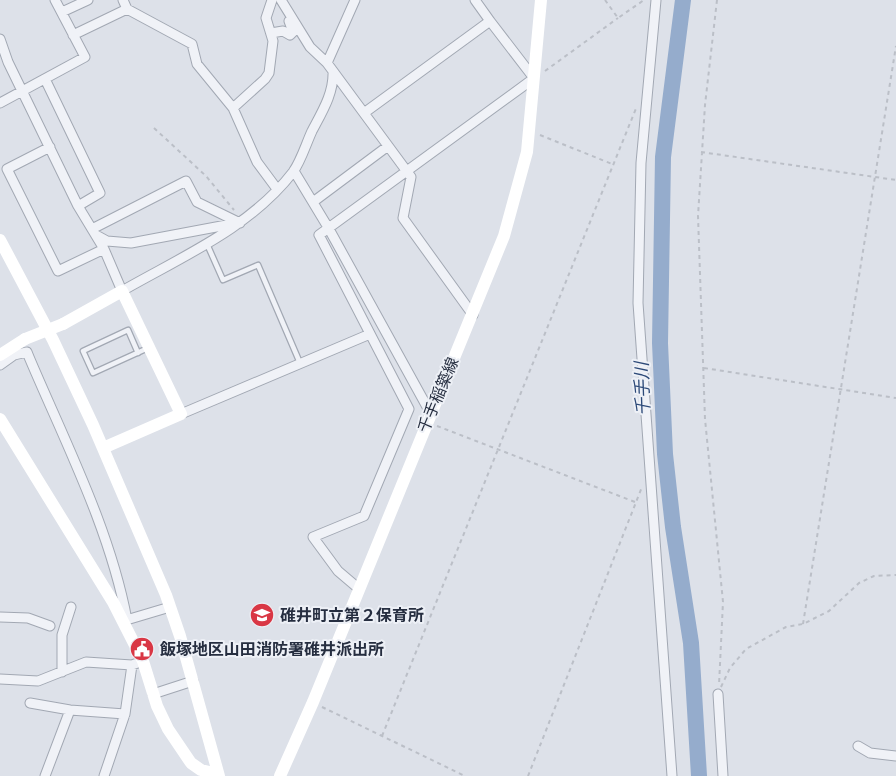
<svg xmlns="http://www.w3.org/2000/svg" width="896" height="776" viewBox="0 0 896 776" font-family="'Roboto Condensed','Noto Sans JP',sans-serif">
<rect width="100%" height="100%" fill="#dde1e9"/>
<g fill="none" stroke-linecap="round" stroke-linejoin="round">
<path stroke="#95accc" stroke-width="16" d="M683,0L663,157L660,343L665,454L673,527L691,643L699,776"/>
<g stroke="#a2a8b3" stroke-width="7">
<path id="lane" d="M207,244L223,280L258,265L300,363
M138,353L128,330L83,351L93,373L148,348"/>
</g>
<g stroke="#a2a8b3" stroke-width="11">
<path id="street" d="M123,0L127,9L192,44L197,64L233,108L257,162L277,189
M281,0L310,47L327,63L411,177L403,218L473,315
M475,0L490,21
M656,0L641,163L638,303L672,776
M62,12L88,0
M271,33L283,31L290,35L293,32L289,21
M73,35L127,9
M0,39L8,62L78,206L104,249L122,291C181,257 250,228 293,172C301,161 306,144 312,131C322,112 334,93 333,71
M327,63L355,0
M45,79L100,193L78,206
M0,103L85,57L55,0
M233,108L265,79L269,73L273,41L266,18L272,0
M364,113L490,21L533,77
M50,147L7,169L58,271L104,249
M294,171L329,229L431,414
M313,202L388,146
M92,229L186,181L197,202L240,223
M96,235L107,241L131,243L232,224
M0,365L14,355L27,352L29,357C65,442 110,529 127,620
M181,414L370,334
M358,588L338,571L313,537L364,516L409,409L319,235L533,79
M0,617L28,618L50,626
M123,621L170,607
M62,672V635L71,607
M0,679L38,681L86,662L132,665L143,661
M153,694L193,681
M718,694L723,776
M30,703L70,710L125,714
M858,746L870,753L896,756
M45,776L70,710
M104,776L125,714L132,665"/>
</g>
<path stroke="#bbbfc7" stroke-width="2" stroke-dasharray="4 4" stroke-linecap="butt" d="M605,0L618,18L644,0
M717,0L705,105L698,216L705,419L723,602L719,685
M545,71L618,18
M154,128L206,176L234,210
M540,135L612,164
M701,152L896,180
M704,368L896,398
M437,426L635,502
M803,624L896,46
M721,687L730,668L746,649L786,627L803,624L829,611L859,583L874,576L896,575
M322,707L465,776
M382,736L637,106
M528,776L642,487"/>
<use href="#lane" stroke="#f0f2f7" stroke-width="4.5"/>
<use href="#street" stroke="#f0f2f7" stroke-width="9"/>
<path stroke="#fff" stroke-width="12" d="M0,240L53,340L93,425L166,595L180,636L219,776
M63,324L122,291L181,414L103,448
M0,355L25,339
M0,419L113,602L143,661L157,706L168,729L191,763L201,770L218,774
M280,776L313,702L504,236L527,152L541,0"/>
<path stroke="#fff" stroke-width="12" d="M25,339L63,324"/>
</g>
<defs>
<g id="school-disc" transform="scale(1.25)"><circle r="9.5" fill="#d93745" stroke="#edf0f6"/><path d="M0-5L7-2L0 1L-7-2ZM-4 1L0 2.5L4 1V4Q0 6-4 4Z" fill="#fff"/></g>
<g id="civic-disc" transform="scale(1.25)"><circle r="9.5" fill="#d93745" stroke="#edf0f6"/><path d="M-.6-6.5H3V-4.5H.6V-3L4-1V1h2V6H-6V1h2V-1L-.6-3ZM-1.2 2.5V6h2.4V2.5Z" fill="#fff"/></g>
</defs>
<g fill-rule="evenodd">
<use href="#school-disc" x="262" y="615"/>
<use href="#civic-disc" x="142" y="649"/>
</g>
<g text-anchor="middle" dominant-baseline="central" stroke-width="4" stroke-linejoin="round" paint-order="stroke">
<g font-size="16" fill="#262e40" stroke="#edf0f6">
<text transform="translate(438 395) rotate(-67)">千手稲築線</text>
</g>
<g font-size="16" font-weight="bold" fill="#262e40" stroke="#edf0f6" text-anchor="start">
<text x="280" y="615">碓井町立第２保育所</text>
<text x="160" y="649">飯塚地区山田消防署碓井派出所</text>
</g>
<g font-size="18" font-style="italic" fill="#2c4978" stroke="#edf0f6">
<text transform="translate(642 389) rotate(-92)">千手川</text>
</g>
</g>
</svg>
